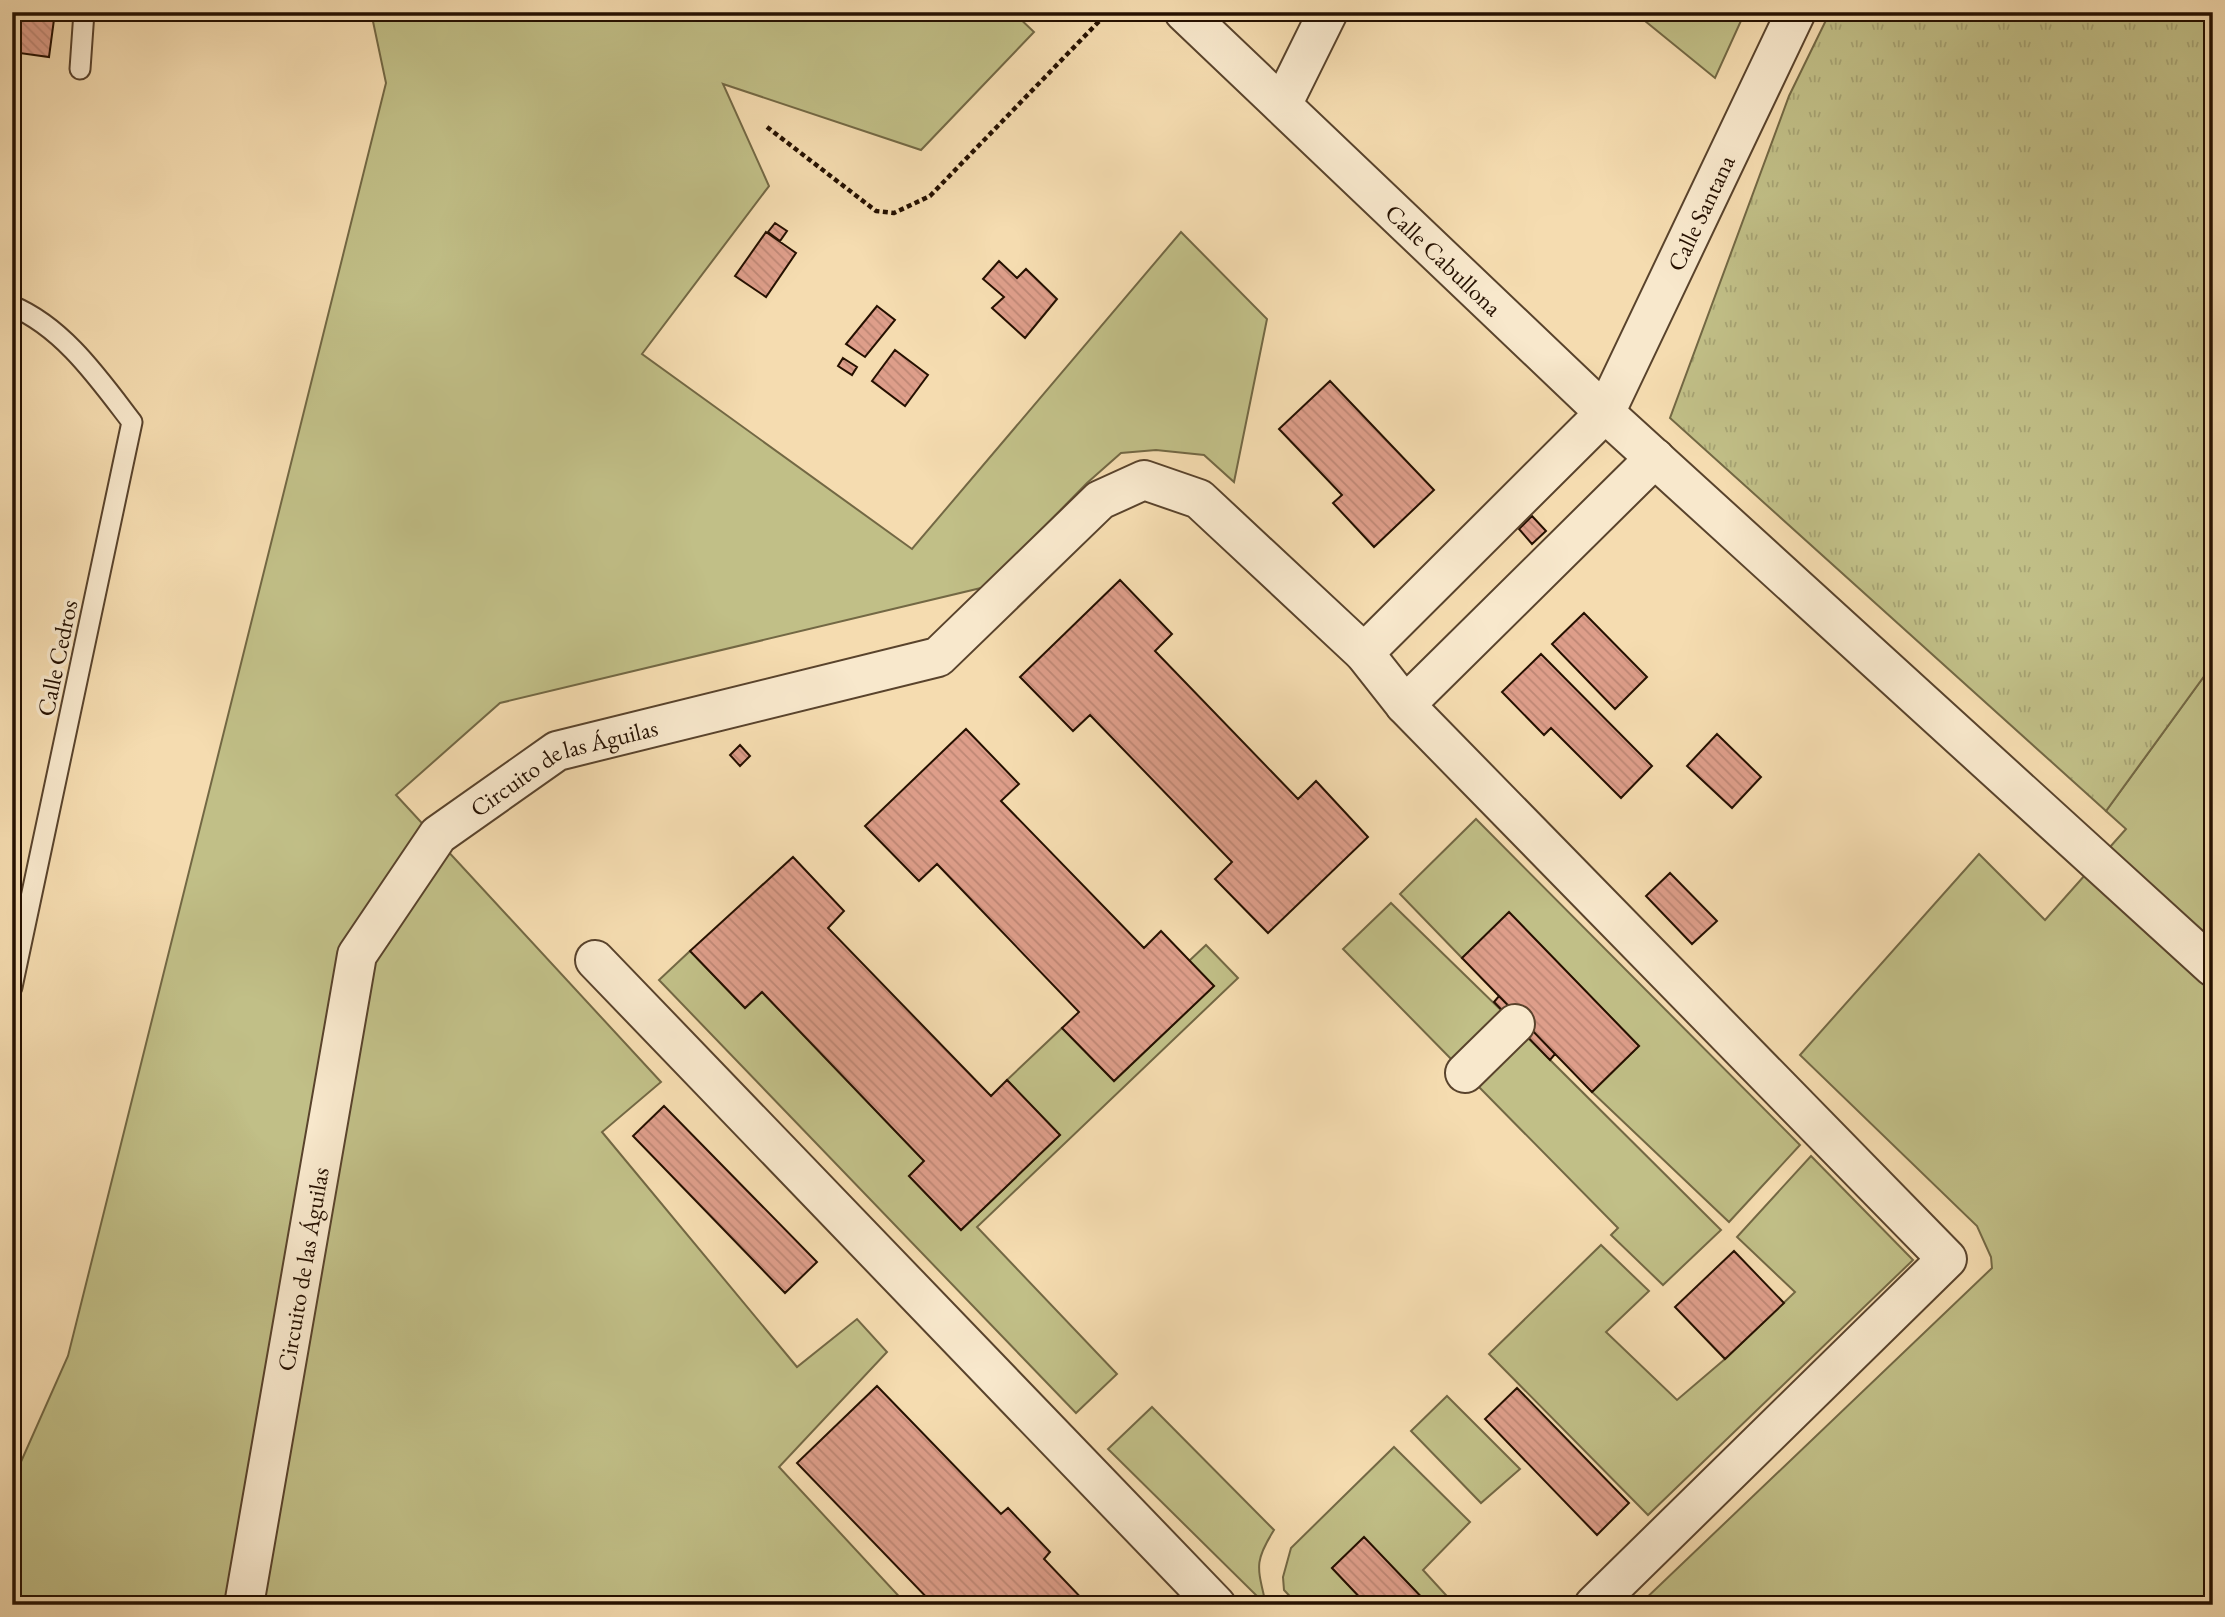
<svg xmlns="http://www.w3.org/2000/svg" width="2225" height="1617" viewBox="0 0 2225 1617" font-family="'EB Garamond',serif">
<defs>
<pattern id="park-tufts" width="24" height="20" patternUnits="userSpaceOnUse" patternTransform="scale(1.75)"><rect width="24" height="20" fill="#c1bf87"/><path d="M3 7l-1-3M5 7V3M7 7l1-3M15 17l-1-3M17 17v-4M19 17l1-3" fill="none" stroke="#a6a373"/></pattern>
<pattern id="building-back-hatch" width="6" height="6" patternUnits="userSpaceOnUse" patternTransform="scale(1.75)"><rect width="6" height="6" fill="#de9e8a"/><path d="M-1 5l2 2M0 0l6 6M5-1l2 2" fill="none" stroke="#be8775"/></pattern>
</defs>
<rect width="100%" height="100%" fill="#f5dcb0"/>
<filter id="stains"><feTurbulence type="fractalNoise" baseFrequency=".00286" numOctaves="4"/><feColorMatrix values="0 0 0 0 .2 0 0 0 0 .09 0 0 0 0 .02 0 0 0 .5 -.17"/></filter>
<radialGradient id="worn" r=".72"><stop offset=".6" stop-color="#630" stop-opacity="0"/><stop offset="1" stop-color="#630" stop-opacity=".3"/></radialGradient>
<path fill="#c1bf87" stroke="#736844" stroke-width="2" d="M371,12H1013L1034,32L921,150L723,84L769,186L642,354L912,549L1181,232L1267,319L1234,482L1204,455L1156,450L1121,453L1087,483L985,587L500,703L396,795L661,1082L602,1132L797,1367L857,1319L887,1352L779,1467L907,1605H12V1482L68,1356L386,83Z
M1634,12H1745L1715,78Z
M2213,664V1605H1639L1992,1268L1991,1257L1977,1226L1800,1055L1979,854L2045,920L2126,829L2106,811Z
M1476,819L1800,1145L1729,1222L1592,1092L1639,1046L1509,913L1462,958L1400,894Z
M1391,903L1506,1015L1457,1065L1343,949Z
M1206,945L1238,978L977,1227L1117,1374L1076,1413L659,980L690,951L745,1008L762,992L924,1161L909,1176L961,1230L1060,1135L1007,1080L1062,1028L1114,1081L1214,986L1189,961Z
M1523,1033L1721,1230L1663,1285L1611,1235L1618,1228L1475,1083Z
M1811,1156L1913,1260L1648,1515L1489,1354L1601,1245L1649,1291L1606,1332L1677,1400L1725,1359L1795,1292L1737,1237Z
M1447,1396L1520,1469L1481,1503L1411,1431Z
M1152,1407L1274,1530C1253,1563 1258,1568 1266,1605L1108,1449Z
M1394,1447L1470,1522L1423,1570L1455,1605H1429L1364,1538L1332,1568L1367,1605H1298L1284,1590L1283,1577L1291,1548Z"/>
<path fill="url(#park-tufts)" stroke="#736844" stroke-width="2" d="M1830,12H2213V664L2106,811L1670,418L1789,96Z"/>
<path fill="url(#building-back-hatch)" stroke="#251000" stroke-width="2" d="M12,12H55L49,57L12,52Z
M775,223L787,231L780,241L768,232Z
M766,232L796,253L766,297L735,276Z
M999,261L1017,278L1026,269L1057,299L1025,338L992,308L1004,297L983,279Z
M877,306L895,320L865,357L846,344Z
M895,350L928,375L905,406L872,381Z
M843,358L857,367L852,375L838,366Z
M1330,381L1434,490L1374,547L1333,503L1342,495L1279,429Z
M1532,516L1546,531L1532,544L1519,529Z
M1120,580L1172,634L1155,651L1298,799L1316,781L1368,837L1268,933L1215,879L1232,862L1090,715L1073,731L1020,677Z
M1584,613L1647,677L1615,709L1552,644Z
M1541,654L1652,766L1621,798L1551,728L1544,735L1502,692Z
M966,729L1019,784L1001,801L1144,948L1161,931L1214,986L1114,1081L1062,1028L1079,1012L937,864L919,881L865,826Z
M1717,734L1761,777L1732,808L1687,766Z
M740,745L750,756L740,766L730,755Z
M793,857L844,911L828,928L991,1096L1007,1080L1060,1135L961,1230L909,1176L924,1161L762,992L745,1008L690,951Z
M1670,873L1717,921L1692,944L1646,896Z
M1509,912L1639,1046L1592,1092L1462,958Z
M1499,996L1555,1054L1550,1060L1494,1002Z
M664,1106L817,1262L785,1293L633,1136Z
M1734,1251L1784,1303L1725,1359L1675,1307Z
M877,1386L1001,1514L1008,1508L1050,1552L1044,1559L1088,1605H934L797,1463Z
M1517,1388L1629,1503L1597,1535L1485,1419Z
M1364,1537L1429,1605H1367L1332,1568Z"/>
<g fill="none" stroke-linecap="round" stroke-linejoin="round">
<g stroke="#59432c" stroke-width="23">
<path id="lane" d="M80,69L84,12
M12,306C63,327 99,379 132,422L12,987"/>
</g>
<g stroke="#59432c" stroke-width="42">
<g id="street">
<path id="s1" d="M1184,12L1605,413L2213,967"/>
<path d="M1282,105L1328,12"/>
<path id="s2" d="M1364,653L1605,413L1796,12"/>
<path d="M1405,705L1655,458"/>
<path d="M595,960L1216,1605"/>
<path d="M1465,1073L1515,1024"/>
<path id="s3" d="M244,1605L357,955L438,835L557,751L938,657L1100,500L1144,480L1199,499L1364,653L1405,705L1947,1259L1594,1605"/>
</g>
</g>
<path stroke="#251000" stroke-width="4.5" stroke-dasharray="5 3.5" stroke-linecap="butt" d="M767,127L876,211L894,213L930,196L1108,12"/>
<use href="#lane" stroke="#f8e8cc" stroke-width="19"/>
<use href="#street" stroke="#f8e8cc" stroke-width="38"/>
</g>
<g text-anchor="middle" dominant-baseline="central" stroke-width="7" stroke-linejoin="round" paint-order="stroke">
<g font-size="24" fill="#251000" stroke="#f8e8cc">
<text stroke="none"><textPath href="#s2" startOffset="562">Calle Santana</textPath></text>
<text stroke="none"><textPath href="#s1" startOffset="359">Calle Cabullona</textPath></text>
<text transform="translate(57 658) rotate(-78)">Calle Cedros</text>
<text stroke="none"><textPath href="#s3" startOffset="950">Circuito de las Águilas</textPath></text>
<text stroke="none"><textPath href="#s3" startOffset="341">Circuito de las Águilas</textPath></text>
</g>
</g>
<rect width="2225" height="1617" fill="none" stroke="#f5dcb0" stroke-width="42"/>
<rect x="14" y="14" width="2197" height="1589" fill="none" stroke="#251000" stroke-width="3.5"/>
<rect x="21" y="21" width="2183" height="1575" fill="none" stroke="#251000" stroke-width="2"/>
<rect width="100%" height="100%" filter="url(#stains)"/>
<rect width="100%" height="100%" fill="url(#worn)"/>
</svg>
